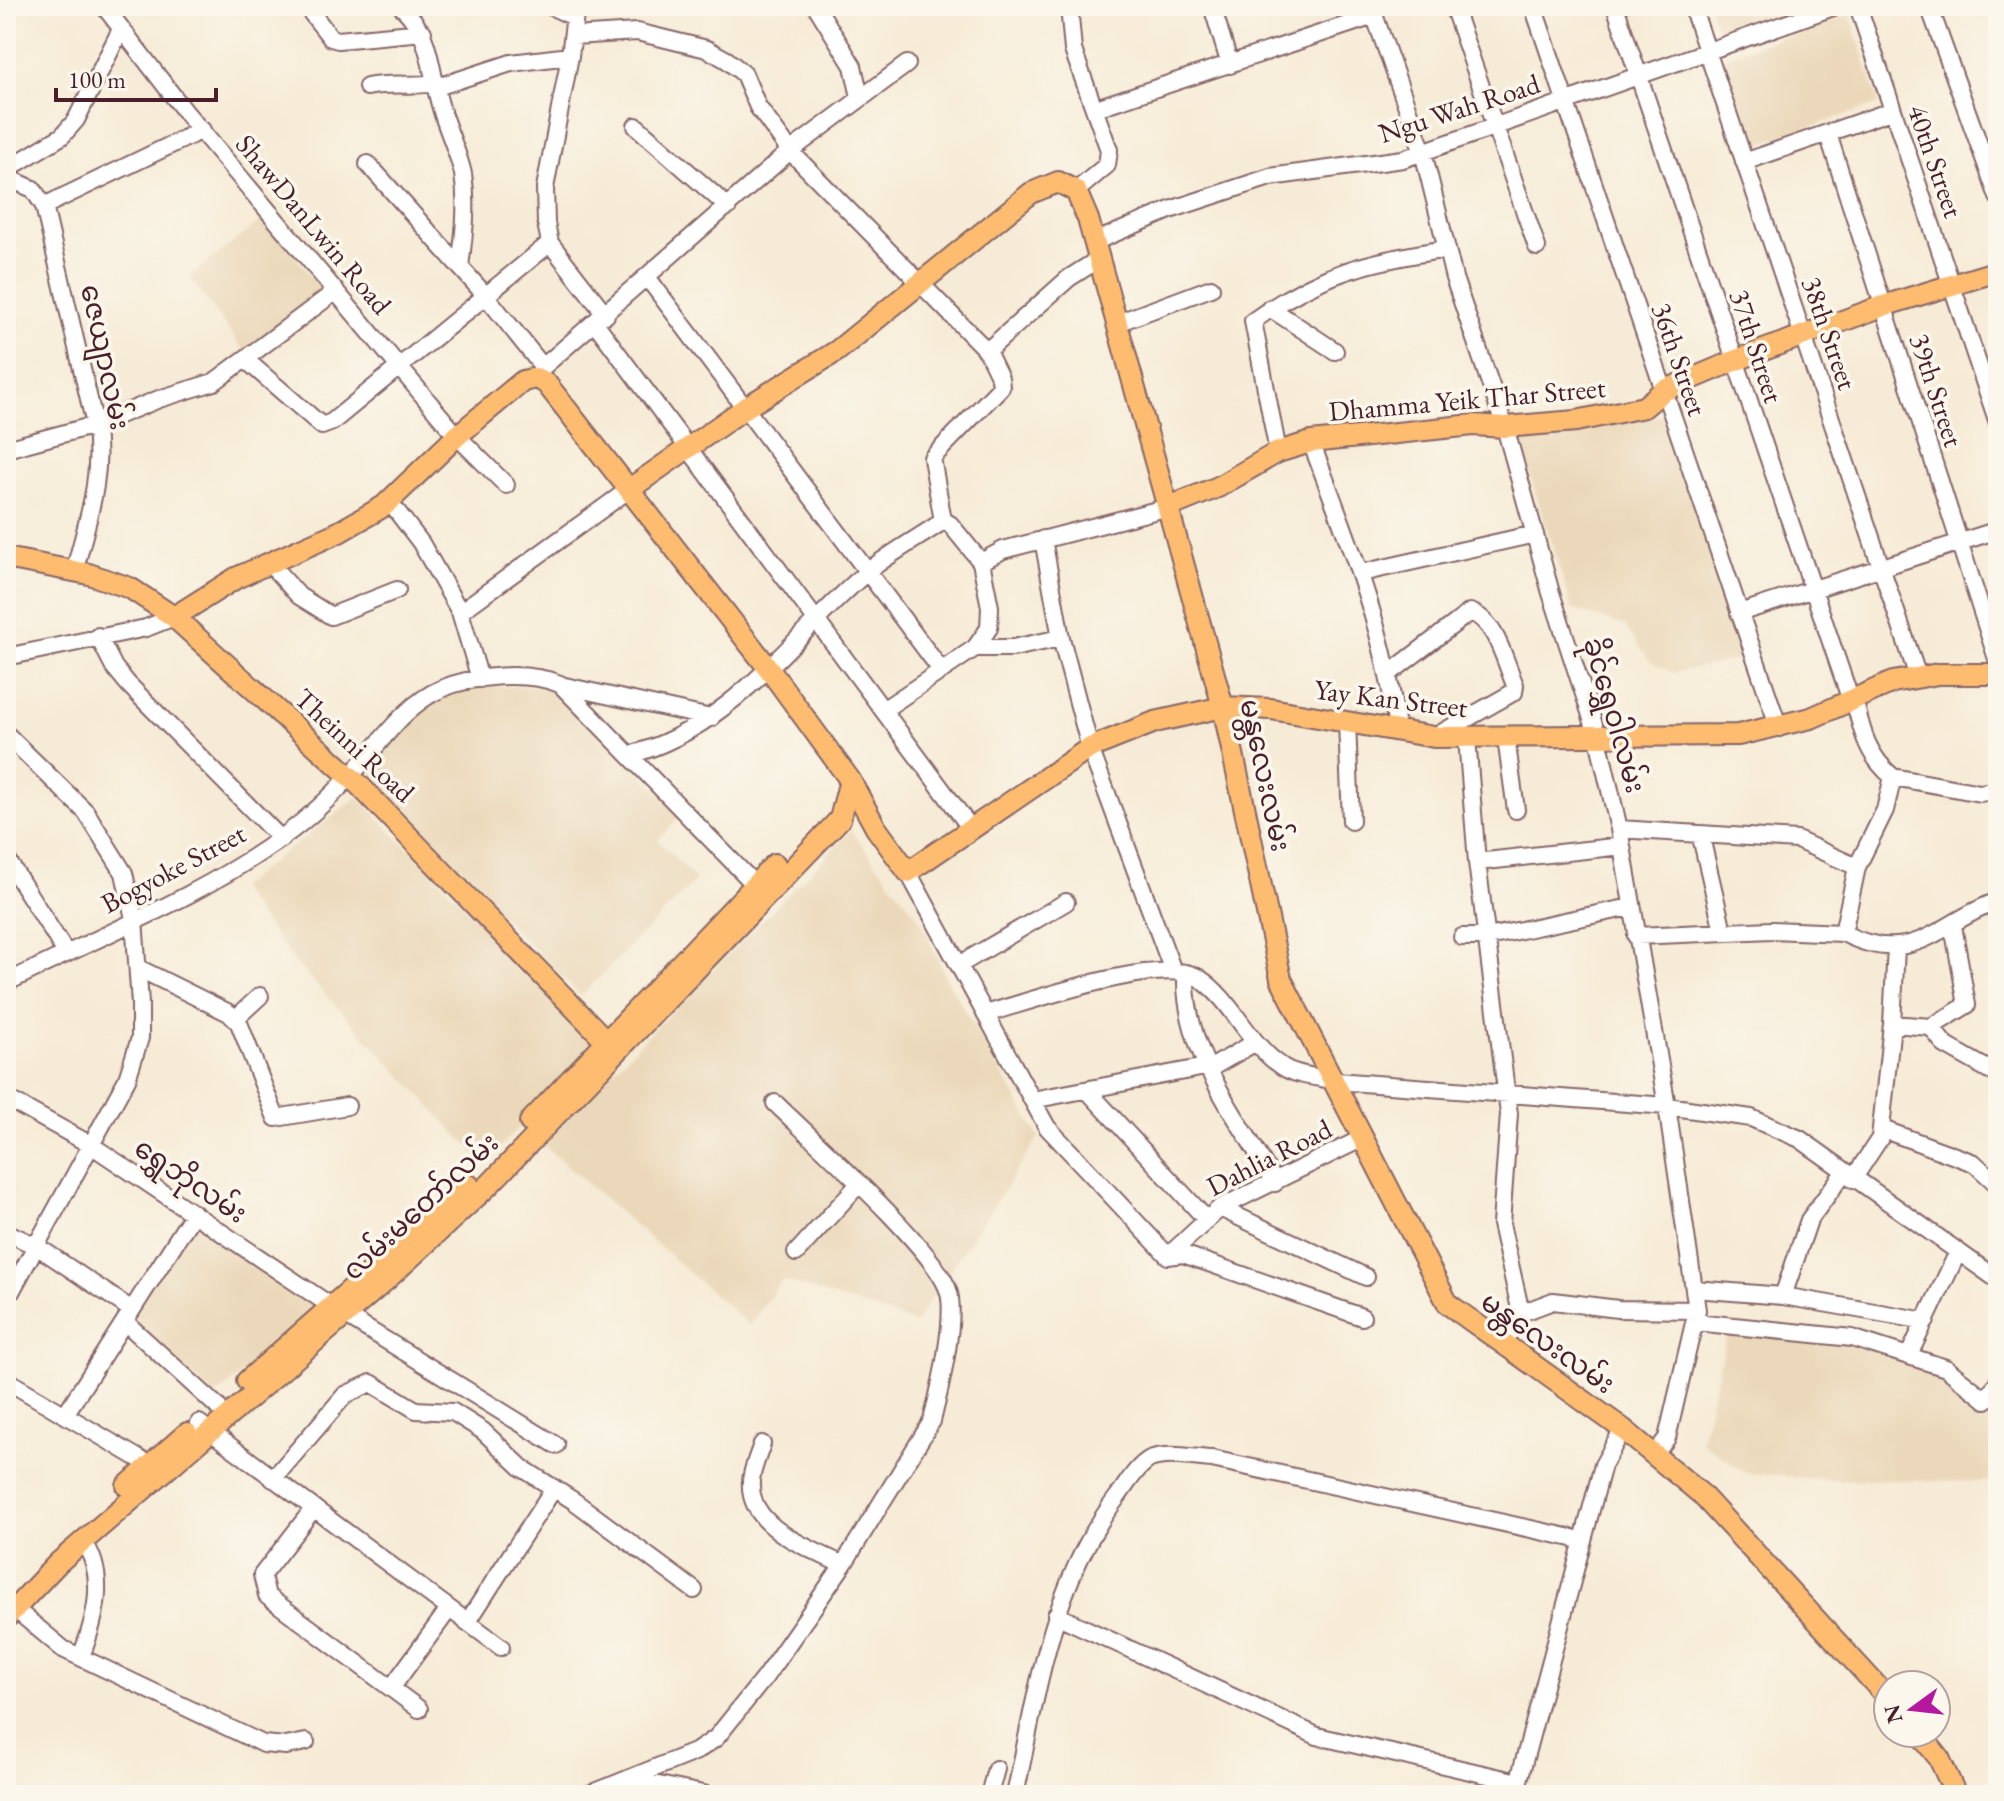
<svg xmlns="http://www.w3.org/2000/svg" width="2004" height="1801" viewBox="0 0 2004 1801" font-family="'EB Garamond','Noto Sans Myanmar',serif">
<rect width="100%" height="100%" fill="#fbf7ec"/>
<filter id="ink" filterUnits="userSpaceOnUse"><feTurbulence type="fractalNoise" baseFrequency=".0125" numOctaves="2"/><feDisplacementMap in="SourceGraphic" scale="16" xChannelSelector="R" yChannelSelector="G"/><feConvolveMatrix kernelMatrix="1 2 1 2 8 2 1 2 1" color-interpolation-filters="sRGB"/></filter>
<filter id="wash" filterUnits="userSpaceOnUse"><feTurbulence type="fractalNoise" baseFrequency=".006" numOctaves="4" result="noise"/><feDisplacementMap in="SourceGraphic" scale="32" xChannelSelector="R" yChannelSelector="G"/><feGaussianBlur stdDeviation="1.8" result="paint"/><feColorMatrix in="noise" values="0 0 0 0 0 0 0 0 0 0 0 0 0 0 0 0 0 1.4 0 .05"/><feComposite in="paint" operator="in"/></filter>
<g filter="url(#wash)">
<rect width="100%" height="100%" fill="#f6ebd6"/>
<path fill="#ebd8ba" d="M1709,6H1820L1721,40Z
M1850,15L1879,104L1748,147L1719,58Z
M263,219L320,286L321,294L244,351L189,277Z
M1666,415L1748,657L1673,673L1649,660L1625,626L1572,609L1519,439Z
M544,686L563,693L682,814L658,840L696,880L581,996L370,784L374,765L429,706L455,692L485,687Z
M358,797L598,1042L485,1164L294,961L238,888Z
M851,831L922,922L947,980L1039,1137L915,1323L782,1280L749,1325L541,1143Z
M193,1215L324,1303L216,1396L126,1320Z
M1728,1330L1861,1345L1945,1371L1998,1426V1482L1819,1479L1745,1473L1701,1441Z"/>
</g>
<g filter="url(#ink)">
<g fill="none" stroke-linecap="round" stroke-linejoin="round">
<g stroke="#866667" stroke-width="20">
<path id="minor" d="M104,6L187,114L457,436L506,485
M306,6L331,38L338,40L423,32
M401,6C433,36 429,69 441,108C447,130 458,151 463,174C468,205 464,236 460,267
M550,6L574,17
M576,6L570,56L545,188L546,223L550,243L606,315
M816,6L853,66L860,97
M1069,6L1073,50L1109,150L1107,165L1076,191
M1212,6L1230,65
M1371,6L1423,152L1454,278L1505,427L1551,593L1597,734L1619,829L1667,1106L1697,1310L1667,1438L1655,1454
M1453,6L1537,247
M1533,6L1779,728
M1615,6L1851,701
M1692,6L1918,677
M1858,6L1998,423
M1929,6L1998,197
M573,36L637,32L707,49L727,60L744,74L758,107L790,151L987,351L1000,378L1001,387L932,458L943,521
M367,87C391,82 413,87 437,83
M437,87L511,63L570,56
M1096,108L1374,16
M636,126L728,207
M1828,134L1998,662
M1744,162L1891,111
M368,164L486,296L543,367
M6,170L62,136L76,120L120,31
M6,177L33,189L44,206L95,425C104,474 87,522 75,569
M44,206L202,130
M1094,242L1170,210L1270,177L1403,159L1836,6
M647,277L941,670
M1270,308L1335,351
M1117,323L1211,288
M596,324L972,830
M987,351L1069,278L1099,259
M246,360L322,426L332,422L550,243
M536,378L543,367L790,151L907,64
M1311,442C1347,537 1385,629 1397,730
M6,449L95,425L159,399L214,382L336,291
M1278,452L1253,321C1319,273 1368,261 1447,249
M389,501L421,543L460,612
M1043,539L1061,638L1090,748L1173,971
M981,562L1003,550L1169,507
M269,563L299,596L331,616L397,590
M1361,573L1535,534
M1739,613L1998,530
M98,636L114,667L128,684L281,839
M975,648H1013L1061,638
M6,657L146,628L174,617
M1390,673L1470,612C1496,620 1505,662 1515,685L1514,692L1436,736
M480,679L460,612L631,488
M565,686L711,718
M1854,699C1862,731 1867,756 1893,777L1885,810L1857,867L1843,933C1914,970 1940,921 1998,901
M1347,722L1351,821
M6,734L86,812L124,873L134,919L140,1004V1038L127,1079L6,1301
M1467,738L1477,862L1509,1114L1501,1224L1521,1313L1502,1345
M1506,738L1516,810
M629,755C731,729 790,638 867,572C890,553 919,538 943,521L950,524L981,562L990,607L989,628L975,648L883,710
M1893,777L1980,793L1998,790
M1619,829L1797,840L1857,867
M1701,837L1723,931
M6,858L66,953
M1477,862L1622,846
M908,872L1047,1127L1168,1256L1183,1254L1362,1317
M1636,936L1772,930L1843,933
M1462,937H1488L1631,907
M959,965L1066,902
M138,968L229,1013L239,1023L276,1118L347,1106
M1186,973C1183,1053 1238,1116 1275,1183
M6,983C93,939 204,895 281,838C307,820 332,796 353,773C379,745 405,704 441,689C473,675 528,671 560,684L763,893
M985,1014C1029,1002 1162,954 1199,978C1234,1001 1247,1044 1283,1067C1296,1076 1320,1077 1336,1081L1667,1106L1751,1118L1800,1139L1998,1280
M235,1019L260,996
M1892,1024L1931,1027L1945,1045L1998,1075
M1931,1027L1967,1005L1953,926
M1088,1091L1206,1219
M6,1098L91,1145L343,1314L556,1445
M1032,1100L1216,1065L1254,1043
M1882,1129L1974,1163L1998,1185
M1853,1179L1880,1138L1892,1024L1896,947
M1220,1208L1366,1277
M6,1232L38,1247L132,1310
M796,1253L858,1185
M1168,1256L1220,1208L1361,1139
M1694,1289L1783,1296L1926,1321
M1783,1296L1809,1220L1845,1171
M1521,1313L1553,1301L1618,1309L1697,1310
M125,1322L218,1407
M1695,1322L1852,1338L1946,1368L1986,1400L1998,1382
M1909,1355L1957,1254
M6,1380L158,1470
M66,1413L194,1213
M199,1423L501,1647
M762,1444C758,1456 752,1469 751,1481C747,1528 810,1548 843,1565
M273,1479L345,1395L371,1383L416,1410L453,1412L483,1431L522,1468L574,1501L694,1590
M314,1508L262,1575L267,1596L419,1709
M15,1609L63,1649L263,1744L286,1746L306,1742
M1056,1615L1317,1736L1518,1782
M467,1623L554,1488
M81,1657C95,1620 108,1576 83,1541
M392,1687L449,1609
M629,1779L708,1795
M588,1795L697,1751L716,1738L765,1677L843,1565L932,1421C939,1393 956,1320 949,1293C939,1252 811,1138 775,1103
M989,1795L996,1769
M1015,1795C1038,1690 1051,1583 1118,1496C1127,1484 1137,1466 1150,1459C1167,1452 1194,1458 1212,1459L1581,1540
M1515,1795L1603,1465L1623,1429"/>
</g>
<g stroke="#866667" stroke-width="24">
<path id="major" d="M631,488L745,408L837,351L1031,193L1058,182L1076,191L1088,219L1223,707L1281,979L1448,1304L1623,1429L1701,1494L1888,1698
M1169,507L1218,487L1278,452L1311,442L1473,425L1505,427L1576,421L1644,407L1663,391L1734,361L1883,306L1998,271
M6,558L89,574L130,588L174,617L358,784L613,1048
M174,617L236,578L339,532L384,506L457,436L523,381L536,378L546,383L769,669L850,780L876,828L908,872L1090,748L1155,722L1223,707L1271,709L1434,737L1738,735L1811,718L1893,682L1938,674H1998
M530,1122L775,864
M247,1381L469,1185
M127,1486L187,1433
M6,1618L58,1563L385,1281L488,1186L840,819L850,780
M1919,1733L1939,1758L1956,1795"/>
</g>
<use href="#minor" stroke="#fff" stroke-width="16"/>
<use href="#major" stroke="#fdbc70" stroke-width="20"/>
</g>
</g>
<g text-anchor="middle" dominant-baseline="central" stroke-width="7" stroke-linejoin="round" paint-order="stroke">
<g font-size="28" fill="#4a1f2b" stroke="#fbf7ec">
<text transform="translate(1459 108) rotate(-18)">Ngu Wah Road</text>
<text transform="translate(1936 161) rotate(71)">40th Street</text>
<text transform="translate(314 224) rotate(50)">ShawDanLwin Road</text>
<text transform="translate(1830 333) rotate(71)">38th Street</text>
<text transform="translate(1757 346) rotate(72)">37th Street</text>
<text transform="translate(106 357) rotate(78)">ဇေယျာလမ်း</text>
<text transform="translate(1680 359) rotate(71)">36th Street</text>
<text transform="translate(1937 390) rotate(72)">39th Street</text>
<text transform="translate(1467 399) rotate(-5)">Dhamma Yeik Thar Street</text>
<text transform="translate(1391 698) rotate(7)">Yay Kan Street</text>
<text transform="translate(1615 715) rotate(74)">ခိုင်ရွှေဝါလမ်း</text>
<text transform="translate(355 745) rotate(43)">Theinni Road</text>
<text transform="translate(1266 775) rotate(78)">မန္တလေးလမ်း</text>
<text transform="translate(173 868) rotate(-28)">Bogyoke Street</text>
<text transform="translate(1269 1157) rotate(-27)">Dahlia Road</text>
<text transform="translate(191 1180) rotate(34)">ရွှေဘိုလမ်း</text>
<text transform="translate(420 1206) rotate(-43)">လမ်းမတော်လမ်း</text>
<text transform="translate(1548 1342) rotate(35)">မန္တလေးလမ်း</text>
</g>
</g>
<rect width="2004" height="1801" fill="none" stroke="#fbf7ec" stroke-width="32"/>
<g transform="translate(1912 1709) rotate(255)"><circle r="38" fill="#fbf7ec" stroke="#b4a19f" stroke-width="2"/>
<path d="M0-6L14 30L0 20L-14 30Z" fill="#b5179e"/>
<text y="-12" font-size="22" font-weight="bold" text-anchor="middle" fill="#4a1f2b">N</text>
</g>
<path d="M56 88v12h160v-12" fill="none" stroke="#4a1f2b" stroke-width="4"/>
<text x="68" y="88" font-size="24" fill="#4a1f2b" stroke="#fbf7ec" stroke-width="6" paint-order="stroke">100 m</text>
</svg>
